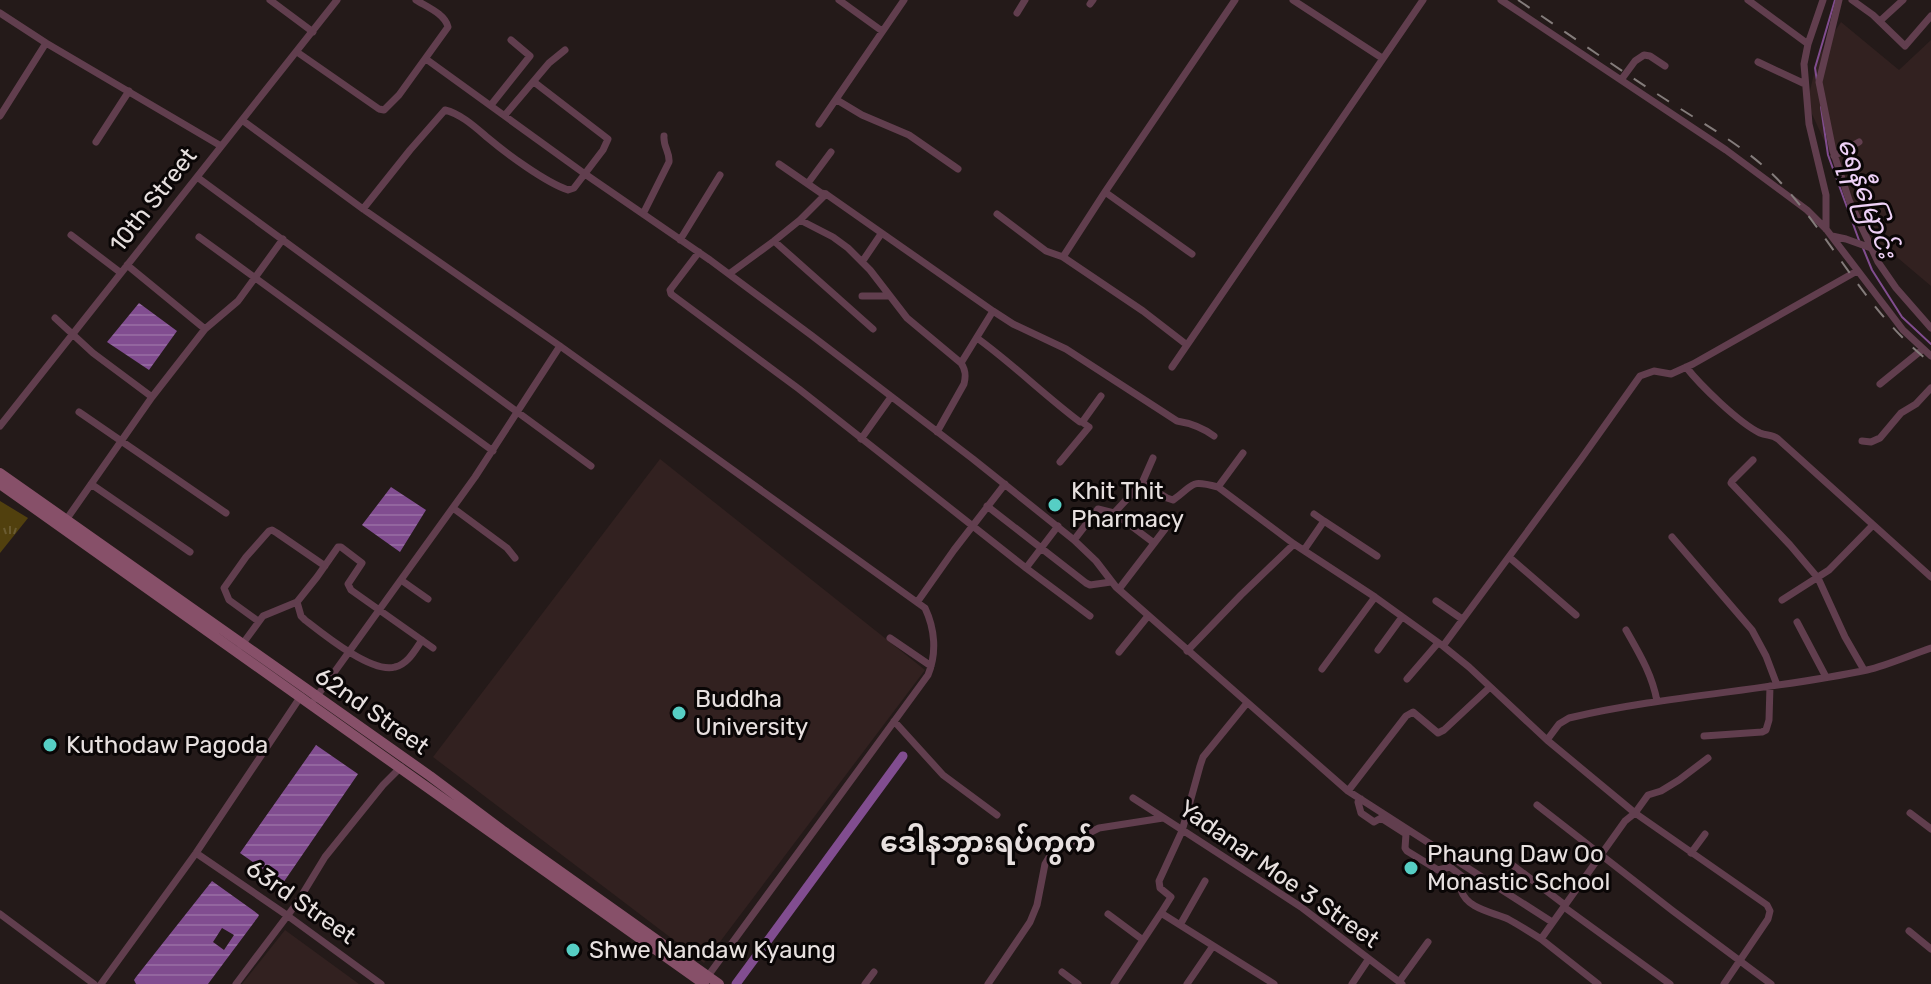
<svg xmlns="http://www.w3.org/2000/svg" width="1931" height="984" viewBox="0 0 1931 984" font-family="Rubik,'Noto Sans Myanmar',sans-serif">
<defs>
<pattern id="park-tufts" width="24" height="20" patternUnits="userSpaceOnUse" patternTransform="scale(2)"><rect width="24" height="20" fill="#51400e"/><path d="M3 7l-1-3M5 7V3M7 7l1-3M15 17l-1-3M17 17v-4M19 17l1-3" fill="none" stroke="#6a5b31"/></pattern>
<pattern id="water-rules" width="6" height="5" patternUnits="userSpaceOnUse" patternTransform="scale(2)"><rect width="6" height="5" fill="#814d90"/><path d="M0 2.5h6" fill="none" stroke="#93669f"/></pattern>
</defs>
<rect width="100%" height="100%" fill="#241a19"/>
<path fill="#322120" d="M1841,22L1899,70L1931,40V286L1892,253L1884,257L1852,214L1833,160L1807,103L1818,57Z
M660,459L925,670L704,963L433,757Z
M285,930L359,984H242Z"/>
<path fill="url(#park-tufts)" d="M0,501L28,518L0,553Z"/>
<path fill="url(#water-rules)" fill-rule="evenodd" d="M139,303L177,331L149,370L107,342Z
M391,487L426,510L400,552L362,525Z
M316,745L358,774L283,883L240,853Z
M212,881L254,911L259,915L258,917L208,984H136L134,980L136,977ZM222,928L234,935L224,950L213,942Z"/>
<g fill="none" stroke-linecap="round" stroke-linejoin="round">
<path stroke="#814d90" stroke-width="2" d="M1817,81L1815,68L1835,0
M1821,107L1828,155L1860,243
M1863,248L1872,270L1902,317L1931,344"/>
<path stroke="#814d90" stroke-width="9" d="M736,984L903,756"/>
<path stroke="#613e4e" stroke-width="7" d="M270,0L313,32
M839,0L882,31
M1293,0L1382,58
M1501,0L1726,150L1807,210L1826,229L1903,330L1931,356
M1748,0L1808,44
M1823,0L1808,44L1804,64L1809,124L1826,195V229
M1839,0L1819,82L1833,151L1849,200L1878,262L1896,288L1931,328
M1852,0L1873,15L1905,46L1931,16
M1090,4L1093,0
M0,13L46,43L221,146
M1017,13L1025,0
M1880,21L1903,0
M297,52L379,109L384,110L399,95L448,27C445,14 427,7 416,0
M426,59L585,174L710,260L811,335L973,459L1074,540L1096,561L1116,587L1348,791L1552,922
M1758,62L1805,84
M1621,80L1635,61L1644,55L1650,56L1665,66
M837,100L862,115L909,135L958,169
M491,105L530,56L511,40
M505,115L549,63L565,50
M0,116L46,43
M242,120L363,209L560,346L925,608C935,629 937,653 928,675L705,980
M819,124L904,0
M96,142L129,91
M1834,156L1859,142
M779,164L821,193L826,194L993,311L1013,324L1066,349L1177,421C1190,423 1203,428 1214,436
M197,177L591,466
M808,183L831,152
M1105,192L1192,254
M363,209L410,150L445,110C461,114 475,127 488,138C507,154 545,182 568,190L574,188L603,150L608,139L534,82
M643,214L669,162C670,152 663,147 664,136
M997,214L1046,251L1063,257L1143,311L1187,345
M800,220L826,194
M71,235L121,273
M1832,236L1846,239L1871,248
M199,237L493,451
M680,240L720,175
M774,241L873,329
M699,252L670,290L671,294L799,389L1026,568L1090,616
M1063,257L1105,192L1235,0
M862,262L881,234
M127,265L205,329
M729,274L774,241L800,220L833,237L848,248L870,270L907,318L961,363C966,370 966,376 964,384L937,432
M862,296H889
M55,318L93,353L152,397
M977,338C1013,364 1044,395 1080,422L1083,421L1101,396
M961,363L993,311
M1172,367L1423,0
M1686,367C1700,385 1739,423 1760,433C1767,436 1772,434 1778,439L1931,577
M1880,384L1923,349
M79,412L226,513
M0,426L337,0
M861,439L891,397
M1862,441L1871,442L1880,438L1901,413L1916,404L1931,388
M1753,460L1732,481L1731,483L1790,545L1818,578L1845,637L1864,670
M1060,462L1089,427L1082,422
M1142,483L1153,458
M91,484L190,552
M1218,487L1243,453
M987,506L1086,583L1090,585L1111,582
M453,508L507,548L515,558
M1114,513L1154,543
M1314,514L1324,521
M66,520L152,397L205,329L238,301L283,239
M1672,537L1752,630L1766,656L1777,685
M1074,540L1098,509L1114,513L1142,483L1167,498L1173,500C1195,485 1188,479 1218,487L1294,544L1375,597L1443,646L1469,667L1547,740L1635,813L1625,821L1541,939L1598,984
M1304,550L1324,521L1377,556
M1509,557L1576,615
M1026,568L1058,526
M401,580L428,599
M1119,589L1165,529
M1782,600L1829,570L1873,525
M918,601L954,550L1005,484
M1436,601L1462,619
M297,602L301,616L305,620C323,634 372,674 395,667C408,664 415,650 422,640
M258,621L229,600L224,588L246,557L269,531L272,530L277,533L325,566
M1797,622L1826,677
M1626,630C1639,653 1652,674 1657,701
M890,638L931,666
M241,646L263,616L297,602L317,577L338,547H341L362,563L348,584L351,590L433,648
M1443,646L1581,459L1640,376L1654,371L1671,374L1693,364L1857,271
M1378,650L1402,617
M1187,651L1241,595L1294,544
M1119,652L1148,616
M1322,669L1375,597
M1407,679L1438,643
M315,699L475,477L560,346
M1247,703L1203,757L1200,766L1182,831L1159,881L1160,888L1171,897L1161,913L1274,984
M894,721L943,775L997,815
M1704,736L1762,732L1766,730L1769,720L1770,686
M1547,740L1559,724L1569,718C1667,695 1768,691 1867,670C1888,665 1910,655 1931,648
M1708,758L1679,780L1661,791L1648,795L1635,813L1767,905L1770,911L1768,919L1724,984
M1348,791L1406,716L1413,712L1438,733L1444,730L1490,687
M1133,798L1301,907L1402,984
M1361,799L1358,802L1361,813L1374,822L1381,818L1406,834L1405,848L1407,851L1438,870L1450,867L1467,880L1461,890C1467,909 1492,912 1508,919C1519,925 1530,932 1541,939
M1537,805L1673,911L1771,984
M1910,813L1931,829
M196,853L288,916L381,984
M1691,853L1705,834
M1502,857L1565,905
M1564,907L1670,984
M0,914L94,984
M1108,914L1143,940
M1180,925L1205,881
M1909,931L1931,949
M1062,972L1078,984
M1399,982L1428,942
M101,984L196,853L301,696
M236,984L297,903L325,857L383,785L401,767
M865,984L874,972
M988,984L1030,922L1037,905L1045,864L1051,854L1063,846L1099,828L1163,818
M1114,984L1161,913
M1187,984L1213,946
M1352,984L1368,960"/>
<path stroke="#875069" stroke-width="10" d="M0,473L430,776L502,830L719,984
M0,484L704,984"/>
<path stroke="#847c7b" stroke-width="2" stroke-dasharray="14 14" stroke-linecap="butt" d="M1518,0C1567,33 1615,67 1665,99C1705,125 1750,149 1783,185C1835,243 1869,315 1931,363"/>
</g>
<g fill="#56cec4" stroke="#0a0606" stroke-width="3">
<circle cx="1055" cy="505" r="8"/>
<circle cx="679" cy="713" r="8"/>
<circle cx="50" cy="745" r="8"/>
<circle cx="1411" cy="868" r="8"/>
<circle cx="573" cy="950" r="8"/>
</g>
<g text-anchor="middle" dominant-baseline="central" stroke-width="6" stroke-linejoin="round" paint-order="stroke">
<g font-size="24" fill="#e7e0df" stroke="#0a0606">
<text transform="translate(153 200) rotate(-52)">10th Street</text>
<text transform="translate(372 711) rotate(35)">62nd Street</text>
<text transform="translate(1279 874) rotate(35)">Yadanar Moe 3 Street</text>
<text transform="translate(301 902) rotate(35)">63rd Street</text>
</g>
<g font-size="24" fill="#e7e0df" stroke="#0a0606" text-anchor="start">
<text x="1071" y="491">Khit Thit<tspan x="1071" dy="28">Pharmacy</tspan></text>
<text x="695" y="699">Buddha<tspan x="695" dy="28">University</tspan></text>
<text x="66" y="745">Kuthodaw Pagoda</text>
<text x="1427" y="854">Phaung Daw Oo<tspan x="1427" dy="28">Monastic School</tspan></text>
<text x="589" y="950">Shwe Nandaw Kyaung</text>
</g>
<g font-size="26" font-style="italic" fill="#eed1f7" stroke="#0a0606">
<text transform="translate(1867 198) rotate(70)">ရေနီမြောင်း</text>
</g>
<g font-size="28" font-weight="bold" fill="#e7e0df" stroke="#0a0606">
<text x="988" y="842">ဒေါနဘွားရပ်ကွက်</text>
</g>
</g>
</svg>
